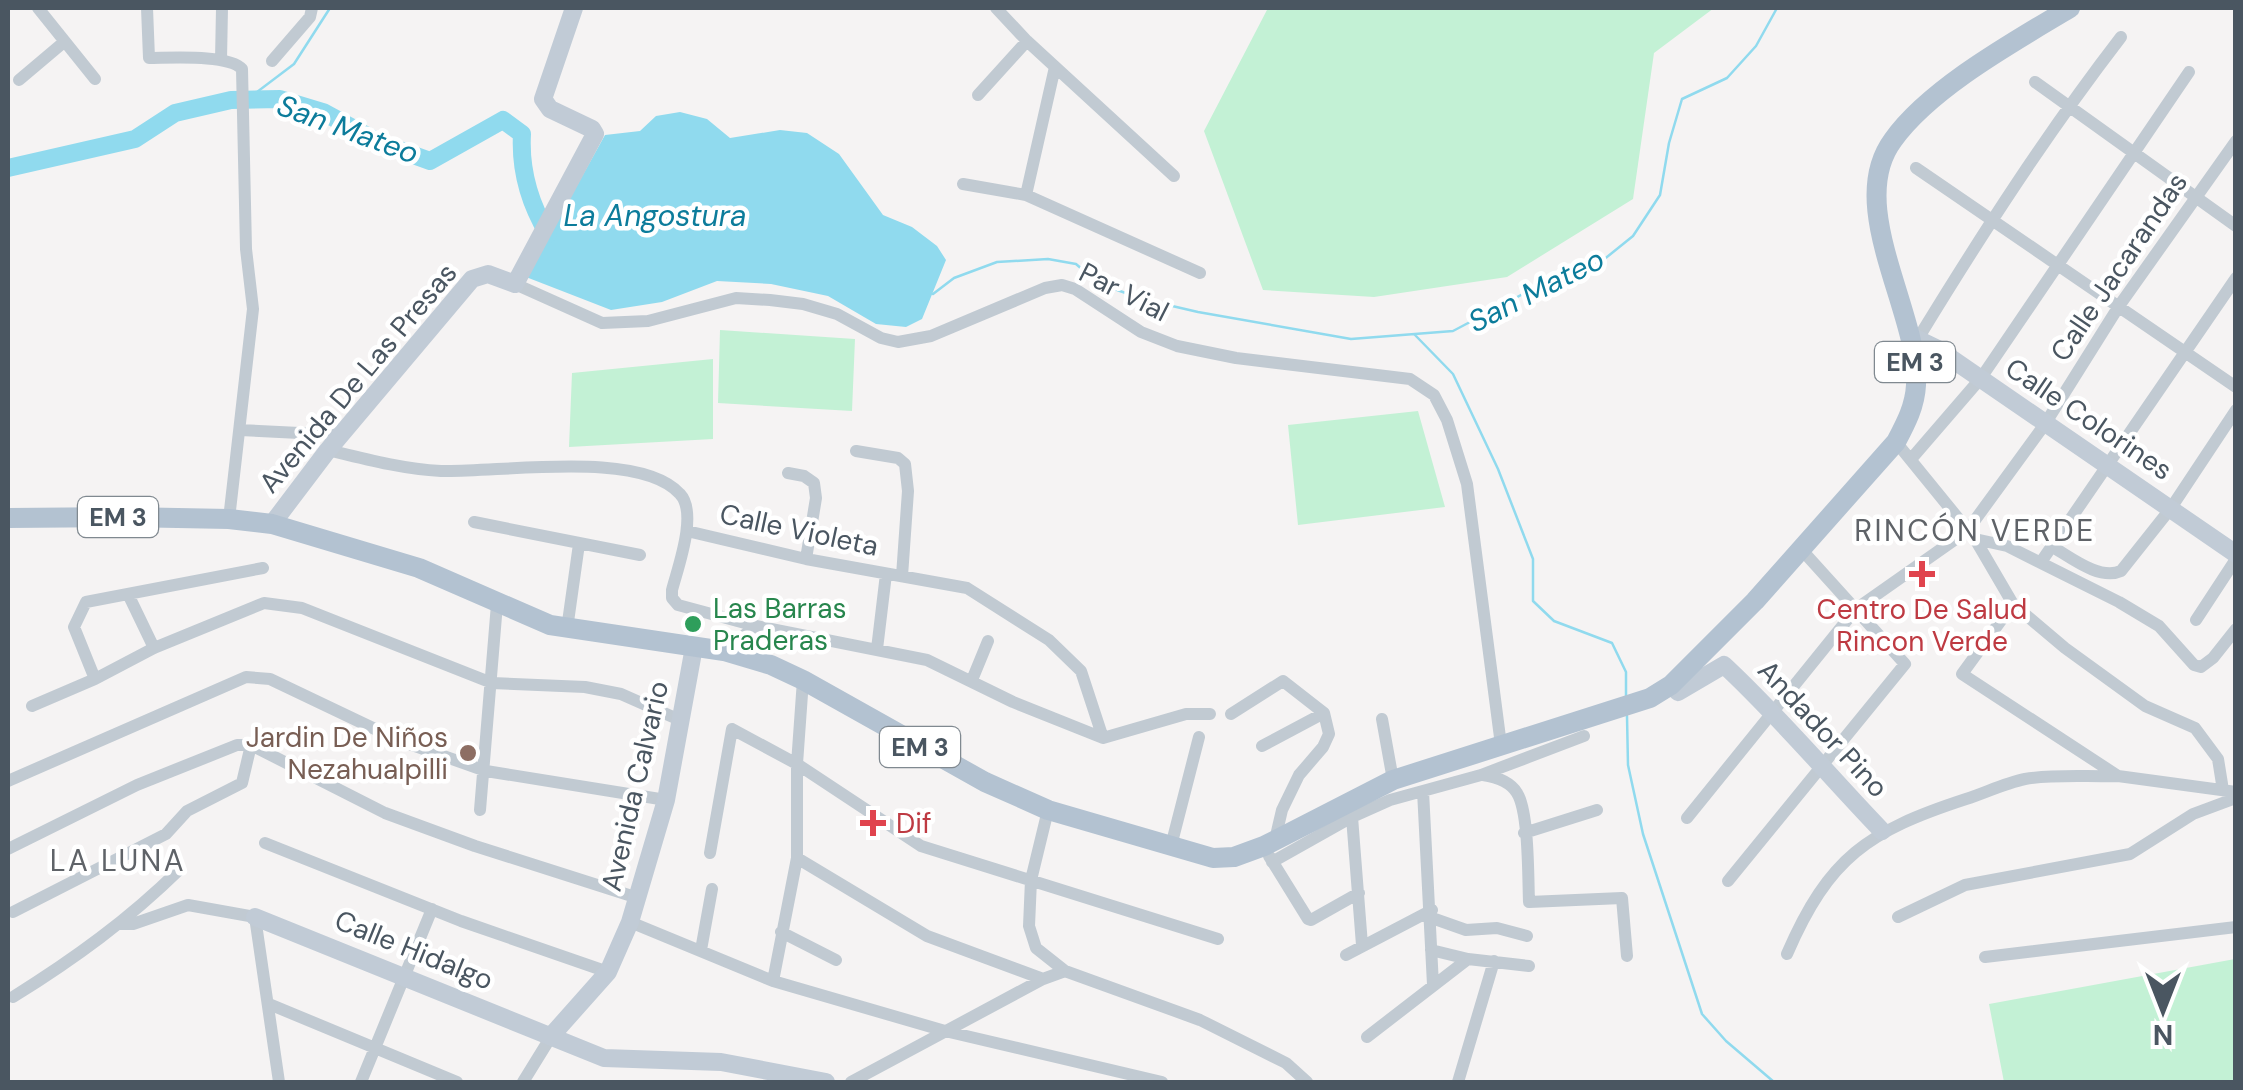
<svg xmlns="http://www.w3.org/2000/svg" width="2243" height="1090" viewBox="0 0 2243 1090" font-family="'DM Sans',sans-serif">
<rect width="100%" height="100%" fill="#f5f3f3"/>
<path fill="#c3f1d5" d="M1268,8H1714L1654,53L1633,199L1507,277L1374,297L1263,290L1204,131Z
M720,330L855,339L852,411L718,403Z
M713,359V439L569,447L572,373Z
M1418,411L1445,507L1298,525L1288,425Z
M2235,959V1082H2004L1989,1004Z"/>
<path fill="#90daee" d="M680,112L707,119L730,138L780,130L807,133L839,154L883,215L912,227L937,246L946,260L922,319L906,327L876,324L828,296L771,284L717,281L662,302L611,310L526,277L605,135L640,131L656,116Z"/>
<g fill="none" stroke-linecap="round" stroke-linejoin="round">
<path stroke="#90daee" stroke-width="2.5" d="M249,98L294,64L330,8
M933,294L954,278L997,262L1048,259L1076,264L1098,283L1142,299L1198,312L1351,339L1453,331L1553,278L1602,261L1633,236L1660,195L1669,143L1682,99L1727,78L1756,46L1777,8
M1415,335L1453,374L1498,469L1533,559V601L1554,621L1612,643L1626,672V698
M1627,716L1628,765L1643,834L1702,1014L1726,1041L1774,1082"/>
<path stroke="#90daee" stroke-width="18" d="M8,168L135,139L175,113L231,100L280,99L323,112L380,143L430,161L503,120L522,134C520,169 530,204 548,234"/>
<path stroke="#c1cad2" stroke-width="12" d="M38,8L95,79
M147,8L149,58C170,58 229,54 242,69L246,249L253,309L229,519
M996,8L1027,41L1174,176
M221,60L222,8
M272,61L310,17L312,8
M19,80L64,42
M2035,82L2236,226
M978,95L1027,41
M1916,168L2236,387
M963,184L1026,195L1200,273
M1026,195L1055,67
M515,284L602,323L648,321L736,298L770,300L803,304L837,314L881,338L898,342L931,336L1045,288L1062,285L1075,289L1141,332L1177,346L1236,358L1410,379L1434,395L1447,420L1467,484L1501,745
M1919,337C1982,234 2047,133 2121,37
M240,430L340,435
M1896,442L1975,539L2013,604L2065,648L2145,706L2195,728L2218,759L2223,790
M328,450C365,459 403,469 441,471C498,473 640,449 680,494C698,513 678,567 672,590V598L678,605L756,626L927,660L1013,702L1103,738L1186,714H1210
M856,451L898,458L905,464L908,491L902,576
M1912,458L1981,378L2189,72
M788,473L804,476L814,483L816,498L806,559
M474,522L640,555
M687,531L806,559L967,588L1049,640L1081,671L1103,738
M1975,539L2007,546L2119,602L2159,626L2194,665L2201,667L2213,658L2236,629
M2051,546C2069,556 2099,581 2121,571L2171,508L2236,410
M2041,562L2236,278
M128,594L154,648
M2013,604L1962,674L2118,776L2236,792
M2196,620L2236,559
M567,629L579,544
M877,649L886,574
M724,651L756,626
M95,679L74,627L86,602L263,568
M972,680L988,641
M32,706L95,679L154,648L264,603L302,608L492,683L585,687L621,694L682,721
M1231,714L1283,681L1324,713L1329,734L1323,747L1299,775L1282,810L1275,840
M1382,719L1393,780
M1262,746L1324,713
M1483,775C1496,777 1510,781 1517,793C1529,812 1528,877 1529,902L1622,898L1627,956
M8,781L246,677L270,679L398,740L486,771L666,800
M1423,791L1433,985
M480,810L497,604
M1048,810L1031,880L1029,926L1036,948L1065,971L1200,1020L1286,1063L1307,1082
M1352,817L1362,945
M1687,818L1856,609L1967,531L2045,424L2119,306L2236,141
M1524,833L1597,810
M265,843L461,921L608,972
M1171,846L1199,737
M8,849L137,785L237,745H251L385,813L475,846L638,898
M710,853L732,729L797,764L921,846L1218,939
M1269,856L1308,919L1311,920L1359,893
M797,858L927,936L1043,979
M1272,862L1352,817L1390,800L1481,775L1584,736
M1728,881L1905,664L1801,549
M13,912L166,834L187,811L242,783L251,745
M1898,917L1965,885L2130,854L2193,814L2236,798
M1432,918L1466,930L1497,928L1527,936
M630,922L773,981L945,1031L1162,1082
M121,924H133L188,905L255,917L279,1082
M781,932L836,960
M701,950L712,889
M1431,950L1468,959
M1787,954C1829,857 1868,831 1966,799C1985,793 2005,783 2025,779C2054,774 2088,777 2118,776
M1346,955L1432,910
M1985,957L2236,927
M773,981L797,858V764L803,680
M13,997C74,959 128,920 180,869
M269,1004L457,1082
M1367,1037L1468,959L1529,966
M361,1082L432,909
M523,1082L552,1035
M851,1082L1043,979L1065,971
M1458,1082L1494,961"/>
<path stroke="#c1cbd6" stroke-width="18" d="M1909,335L1936,348L2236,554
M272,524L328,450L472,279L488,274L515,284L595,134L592,129L550,109L543,99L574,8
M1671,685L1678,692L1724,665C1780,717 1829,776 1882,831
M255,917L604,1058L721,1062L826,1082
M552,1035L608,972L630,922L666,800L694,647"/>
<path stroke="#b3c2d1" stroke-width="20" d="M8,518L126,517L229,519L272,524L419,568L550,625L724,651L771,665L803,680L985,782L1048,810L1213,858L1234,857L1264,846L1393,780L1650,698L1671,685L1755,601L1896,442C1906,423 1915,406 1916,385C1920,313 1844,206 1893,140C1930,88 2015,41 2070,8"/>
</g>
<g fill="#e0444e" stroke="#fff" stroke-width="4">
<path d="M1917 559h10v10h10v10h-10v10h-10v-10h-10v-10h10z"/>
<path d="M868 808h10v10h10v10h-10v10h-10v-10h-10v-10h10z"/>
</g>
<circle fill="#2e9e5b" stroke="#fff" stroke-width="4" cx="693" cy="624" r="10"/>
<circle fill="#8d6e63" stroke="#fff" stroke-width="4" cx="468" cy="753" r="10"/>
<g text-anchor="middle" dominant-baseline="central" stroke-width="9" stroke-linejoin="round" paint-order="stroke">
<g fill="#fff" stroke="#808990" stroke-width="2.5">
<rect x="1875" y="342" width="80" height="40" rx="8"/>
<rect x="78" y="497" width="80" height="40" rx="8"/>
<rect x="880" y="727" width="80" height="40" rx="8"/>
</g>
<g font-size="25" font-weight="bold" fill="#4a5661">
<text x="1915" y="362">EM 3</text>
<text x="118" y="517">EM 3</text>
<text x="920" y="747">EM 3</text>
</g>
<g font-size="28" fill="#4a5661" stroke="#fff">
<text transform="translate(2119 267) rotate(-56)">Calle Jacarandas</text>
<text transform="translate(1124 292) rotate(27)">Par Vial</text>
<text transform="translate(358 378) rotate(-50)">Avenida De Las Presas</text>
<text transform="translate(2089 419) rotate(34)">Calle Colorines</text>
<text transform="translate(799 530) rotate(12)">Calle Violeta</text>
<text transform="translate(1823 729) rotate(47)">Andador Pino</text>
<text transform="translate(635 786) rotate(-77)">Avenida Calvario</text>
<text transform="translate(414 950) rotate(22)">Calle Hidalgo</text>
</g>
<g font-size="28" fill="#27864d" stroke="#fff" text-anchor="start">
<text x="713" y="608">Las Barras<tspan x="713" dy="32">Praderas</tspan></text>
</g>
<g font-size="28" fill="#be3a42" stroke="#fff">
<text x="1922" y="609">Centro De Salud<tspan x="1922" dy="32">Rincon Verde</tspan></text>
<text x="896" y="823" text-anchor="start">Dif</text>
</g>
<g font-size="28" fill="#785e54" stroke="#fff" text-anchor="end">
<text x="448" y="737">Jardin De Niños<tspan x="448" dy="32">Nezahualpilli</tspan></text>
</g>
<g font-size="30" font-style="italic" fill="#0c7c9b" stroke="#fff">
<text transform="translate(348 129) rotate(20)">San Mateo</text>
<text x="655" y="215">La Angostura</text>
<text transform="translate(1536 290) rotate(-27)">San Mateo</text>
</g>
<g font-size="30" letter-spacing="2.5" fill="#5f6368" stroke="#fff">
<text x="1975" y="530">RINCÓN VERDE</text>
<text x="118" y="860">LA LUNA</text>
</g>
</g>
<rect width="2243" height="1090" fill="none" stroke="#4a5661" stroke-width="20"/>
<g transform="translate(2163 1010) rotate(180)" stroke="#ffffff" stroke-width="8" paint-order="stroke">
<path d="M0-8L18 38L0 25L-18 38Z" fill="#4a5661"/>
<text y="-15" font-size="28" font-weight="bold" text-anchor="middle" fill="#4a5661">N</text>
</g>
</svg>
